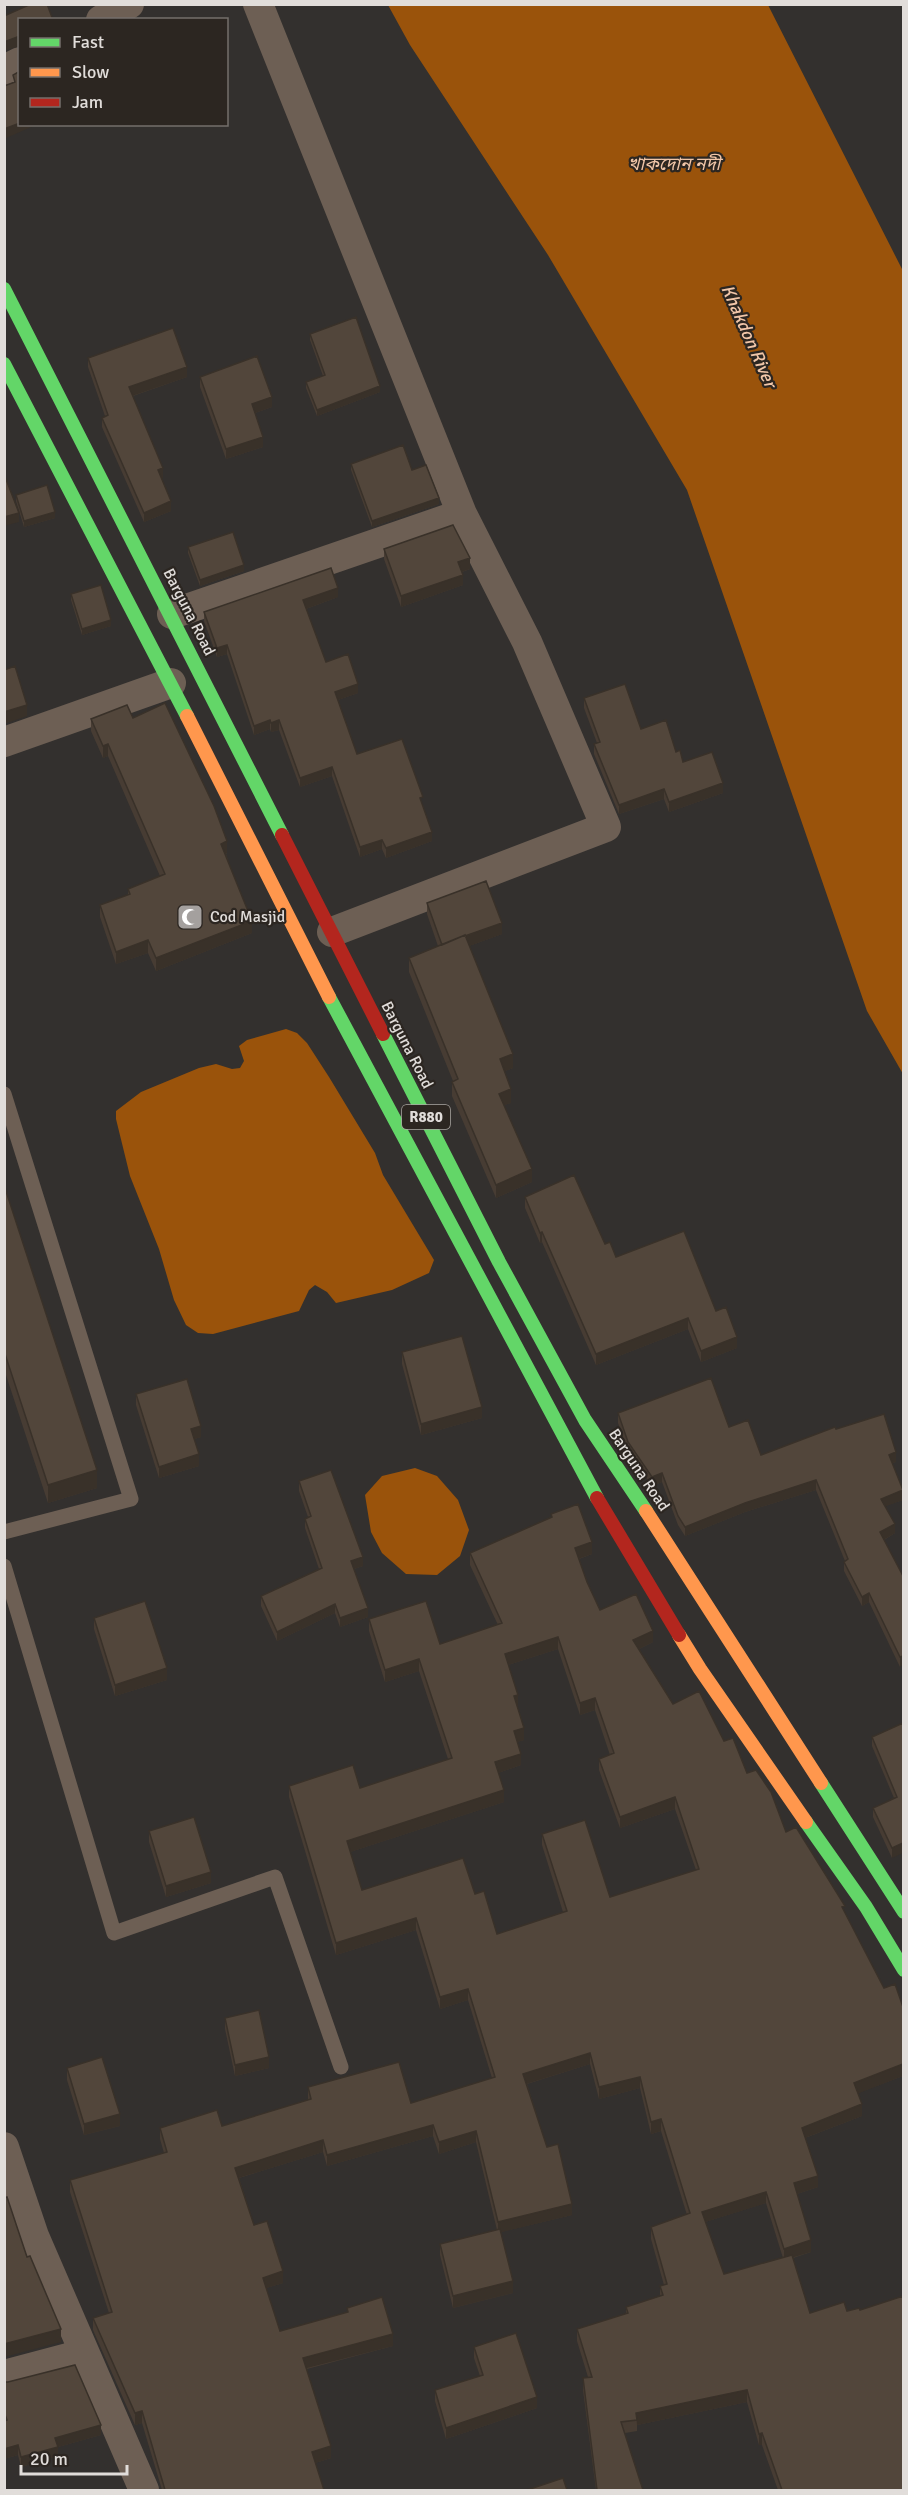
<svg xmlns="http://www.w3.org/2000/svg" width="908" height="2495" viewBox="0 0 908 2495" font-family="Signika,'Noto Sans Bengali',sans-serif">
<rect width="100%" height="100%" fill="#33302e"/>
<path fill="#9a530b" d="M388,5H768L903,271V1074L867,1011L687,490L548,255L410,45Z
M286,1029L297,1033L307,1043L329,1077L375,1153L383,1175L434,1260L429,1273L392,1290L336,1303L327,1292L315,1285L309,1290L299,1311L213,1334L198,1333L186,1325L174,1300L159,1249L130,1176L116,1119V1111L141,1092L199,1068L216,1064L232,1069L240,1068L244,1061L239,1046L247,1040Z
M415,1468L437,1476L458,1500L469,1530L460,1556L437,1575L406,1574L382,1553L371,1532L365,1495L382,1476Z"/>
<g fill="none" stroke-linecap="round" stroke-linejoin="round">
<path stroke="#6d5f54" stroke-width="15" d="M4,1094L131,1499L4,1532
M4,1566L114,1933L275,1877L341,2067"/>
<path stroke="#6d5f54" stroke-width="30" d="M101,20L129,4
M4,70L20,62
M172,614L462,514L258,4
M4,742L171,683
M332,932L606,827L527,642L462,514
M4,2147L34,2236L144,2490
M4,2375L83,2354"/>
<path stroke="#63d668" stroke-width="14" d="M4,289L282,835
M4,364L187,716
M329,997L597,1498
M383,1034L499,1262L585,1420L646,1511
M821,1783L904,1912
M806,1822L866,1907L904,1970"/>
<path stroke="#ff974d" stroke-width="14" d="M187,716L329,997
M646,1511L821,1783
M679,1635L700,1669L806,1822"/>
<path stroke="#b3261e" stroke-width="14" d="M282,835L383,1034
M597,1498L679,1635"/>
</g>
<path fill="#473c33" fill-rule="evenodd" d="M310,334L380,392L317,416L306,388V382L323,376L310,340Z
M88,358L187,377L133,396L163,478H161L171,511L144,522L102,427V418L105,416L88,367Z
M200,377L272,407L255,413L263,447L226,459L200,387Z
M351,464L412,470L439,504L372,527L351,470Z
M16,495L55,518L24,527L16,501Z
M188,547L244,571L200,586L188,553Z
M384,549L470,569L462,572L463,585L401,607L384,559Z
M71,594L111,626L82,635L71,600Z
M338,597L306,609L326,662L358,693L338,700L357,754L423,805L432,841L386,858L382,849L360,857L332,776L300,787L279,730L271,732L270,729L254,735L227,654L217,657L204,621V612Z
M584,698L641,729L676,752L683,762L723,793L669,812L664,799L619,814L594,754V744L597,743L584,708Z
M133,718L227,853L226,854L252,933L156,971L148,953L116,964L100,917V905L128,895V889L160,876L108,756L103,758L91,731V719Z
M427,903L502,934L469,946L513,1068L505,1071L511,1103L504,1105L532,1182L496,1198L452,1096V1082L453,1081L409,972V958L438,946L427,914Z
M4,1185L97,1488L48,1503L4,1369Z
M525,1197L605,1244L616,1257L716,1311L737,1348L701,1362L688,1329L596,1365L542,1242L540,1243L525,1208Z
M402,1352L482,1418L421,1435L402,1364Z
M136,1394L201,1437L194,1439L199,1466L159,1478L136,1405Z
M618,1413L729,1427L761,1455L836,1429L896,1462L892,1463L903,1500L885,1506L895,1533L884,1540L903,1576L900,1667L869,1602L862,1606L844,1571V1562L845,1561L816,1490L745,1512L685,1536L678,1525L662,1482L652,1486L628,1451L618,1423Z
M299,1481L363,1566L354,1569L368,1617L340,1627L335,1613L277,1641L261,1606V1596L319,1569L305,1528V1519L308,1517L299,1491Z
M551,1514L592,1554L579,1559L587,1582L600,1610L653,1642L639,1649L673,1704L724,1741L786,1832L845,1913L903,2076L858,2093L862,2116L805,2138L818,2187L797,2194L811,2252L793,2258L810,2313L903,2490H778L762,2445H759L747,2402L637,2425V2431L625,2433L643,2490H596L583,2390V2378L588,2377L577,2341V2329L626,2314V2307L660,2296V2286L664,2285L651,2239V2227L687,2215L661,2131L651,2134L640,2088L599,2099L590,2064L527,2084L547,2147L572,2215L501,2232L513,2293L453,2308L440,2255V2244L497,2230L476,2142L439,2154L433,2136L327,2166L323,2152L239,2178L254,2225L283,2283L266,2288L280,2331L347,2312V2308L393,2346L307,2369L331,2458L315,2463L324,2490H162L142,2423L135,2425L93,2330V2318L109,2313L70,2192V2180L164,2153L160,2139V2128L222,2126L308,2100V2087L411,2103L492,2078L468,2000L440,2009L416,1930L336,1955L289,1797V1786L360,1788L448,1759L419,1671L385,1682L369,1631V1619L440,1644L498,1625L470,1565V1553L551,1517ZM558,1649L580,1715L595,1710L610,1755L599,1759V1770L620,1828L675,1809L696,1870L610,1897L542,1834V1845L563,1912L497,1934L475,1894L362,1890L350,1852L504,1802L498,1773L521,1765L517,1742L524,1740L517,1707L518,1706L508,1665ZM766,2203L783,2258L724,2274L705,2222Z
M94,1618L167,1680L115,1696L94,1629Z
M903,1723L892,1858L873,1817V1808L894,1798L872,1746V1737Z
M149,1831L211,1883L166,1897L149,1842Z
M225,2018L269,2068L235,2076L225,2029Z
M67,2068L120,2126L84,2135L67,2080Z
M474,2347L537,2408L446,2439L435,2401V2390L480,2376L474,2358Z
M4,2382L101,2435L58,2447V2456L21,2467L18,2455L4,2459Z"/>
<path fill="#393129" d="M20,36V46L4,51V42Z
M20,123V124H38L4,139V129Z
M187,367V377L129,397V387Z
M380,386V392L317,416V410Z
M272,397V407L252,414V404Z
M263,437V447L226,459V449Z
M163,468V478L158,480V470Z
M439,498V504L372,527V521Z
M171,501V511L144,522V513Z
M55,512V518L24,527V521Z
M19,513V522L4,526V517Z
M470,558V569L458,573V562Z
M244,565V571L200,586V580Z
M463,575V585L401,607V596Z
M338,588V597L303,610V600Z
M111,620V626L82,635V629Z
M227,645V654L217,657V648Z
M358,684V693L335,701V692Z
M27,705V716L4,724V712Z
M270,720V729L254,735V726Z
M279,720V730L271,732V723Z
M108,744V756L103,758V746Z
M332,767V776L300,787V778Z
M723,783V793L669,812V802Z
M664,789V799L619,814V805Z
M432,832V841L386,858V848Z
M382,840V849L360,857V847Z
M227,841V853L221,856V844Z
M252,921V933L156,971V958Z
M502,923V934L442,956V945Z
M148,940V953L116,964V952Z
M513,1054V1068L500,1073V1059Z
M511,1089V1103L499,1107V1094Z
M532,1169V1182L496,1198V1185Z
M542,1232V1242L540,1243V1233Z
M688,1318V1329L596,1365V1354Z
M737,1337V1348L701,1362V1351Z
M482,1407V1418L421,1435V1424Z
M201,1426V1437L191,1440V1429Z
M896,1452V1462L889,1464V1455Z
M199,1454V1466L159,1478V1467Z
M97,1470V1488L48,1503V1485Z
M662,1473V1482L652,1486V1477Z
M816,1480V1490L745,1512L685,1536V1527L745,1503Z
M903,1490V1500L881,1508V1499Z
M895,1524V1533L880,1542V1532Z
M592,1542V1554L575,1560V1548Z
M363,1557V1566L351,1570V1561Z
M869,1593V1602L862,1606V1597Z
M335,1604V1613L277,1641V1632Z
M368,1608V1617L340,1627V1618Z
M653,1631V1642L633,1652V1640Z
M558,1637V1649L505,1666V1654Z
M903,1656V1665L900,1667V1657Z
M419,1659V1671L385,1682V1670Z
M167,1668V1680L115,1696V1685Z
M518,1695V1706L514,1708V1696Z
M595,1698V1710L580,1715V1703Z
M524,1728V1740L514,1743V1731Z
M521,1754V1765L495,1774V1762Z
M504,1790V1802L347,1853V1841Z
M675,1797V1809L620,1828V1817Z
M903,1843V1853L892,1858V1848Z
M211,1872V1883L166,1897V1886Z
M416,1918V1930L336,1955V1943Z
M468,1989V2000L440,2009V1997Z
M590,2053V2064L523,2085V2074Z
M269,2057V2068L235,2076V2065Z
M903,2064V2076L854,2095V2083Z
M640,2077V2088L599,2099V2087Z
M862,2104V2116L802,2139V2128Z
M120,2114V2126L84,2135V2124Z
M661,2119V2131L651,2134V2122Z
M433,2125V2136L327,2166V2155Z
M476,2131V2142L439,2154V2142Z
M323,2140V2152L235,2179V2168Z
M818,2176V2187L794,2195V2183Z
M766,2192V2203L702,2223V2212Z
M572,2204V2215L498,2233V2222Z
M811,2240V2252L784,2260V2249Z
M283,2271V2283L263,2289V2278Z
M513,2281V2293L453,2308V2296Z
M61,2329V2342L4,2357V2344Z
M393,2334V2346L303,2369V2358Z
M747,2390V2402L637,2425L636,2413Z
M537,2397V2408L446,2439V2428Z
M142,2411V2423L135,2425V2413Z
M101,2425V2435L58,2447V2456L21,2467V2457L55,2438Z
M762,2433V2445H759V2434Z
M18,2445V2455L4,2459V2449Z
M331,2446V2458L312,2464V2452Z"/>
<path fill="#52463b" stroke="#393129" stroke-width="1.5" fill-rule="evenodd" d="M31,4H47L53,20H20V36L4,42V16Z
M20,71V123L4,129V86L15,82L13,75Z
M356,317L380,386L317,410L306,382L325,375L310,334Z
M173,328L187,367L129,387L163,468L158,470L171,501L144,513L102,418L108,415L88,358Z
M257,356L272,397L252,404L263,437L226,449L200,377Z
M403,445L412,470L426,465L439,498L372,521L351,464Z
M4,474L19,513L4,517Z
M47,485L55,512L24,521L16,495Z
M453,525L470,558L458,562L463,575L401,596L384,549Z
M233,532L244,565L200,580L188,547Z
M331,568L338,588L303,600L326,662L348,654L358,684L335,692L357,754L402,739L423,797L420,798L432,832L386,848L382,840L360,847L332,767L300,778L279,720L271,723L270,720L254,726L227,645L217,648L204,612Z
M101,585L111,620L82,629L71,594Z
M15,666L27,705L4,712V670Z
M625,684L641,729L666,720L676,752L680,750L683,762L712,752L723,783L669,802L664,789L619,805L594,744L600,742L584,698Z
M165,703L214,806L227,841L221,844L252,921L156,958L148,940L116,952L100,905L130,894L128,889L165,874L108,744L103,746L91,719L127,705L133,718Z
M486,881L502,923L465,936V935L442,945L427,903Z
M465,935L513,1054L500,1059L511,1089L499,1094L532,1169L496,1185L452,1082L458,1079L409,958Z
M574,1175L605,1244L610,1242L616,1257L684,1231L716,1311L726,1307L737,1337L701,1351L688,1318L596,1354L542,1232L540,1233L525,1197Z
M4,1185L97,1470L48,1485L4,1351Z
M462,1336L482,1407L421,1424L402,1352Z
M711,1378L729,1427L748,1420L761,1455L835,1427L836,1429L884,1414L896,1452L889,1455L903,1490L881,1499L895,1524L880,1532L903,1576V1656L900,1657L869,1593L862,1597L844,1562L848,1559L816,1480L745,1503L685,1527L678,1516L662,1473L652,1477L628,1442L618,1413Z
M187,1379L201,1426L191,1429L199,1454L159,1467L136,1394Z
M331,1470L363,1557L351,1561L368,1608L340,1618L335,1604L277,1632L261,1596L322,1568L305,1519L311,1516L299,1481Z
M578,1504L592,1542L575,1548L587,1582L600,1610L636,1594L653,1631L633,1640L673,1704L699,1691L724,1741L733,1738L747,1773L756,1770L771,1792L786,1832L796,1827L845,1906L842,1907L884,1988L895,1984L903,2007V2064L854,2083L862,2104L802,2128L818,2176L794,2183L811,2240L784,2249L766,2192L702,2212L724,2274L792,2255L810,2313L844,2302L847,2311L859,2308L860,2310L903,2296V2490H782L762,2433L759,2434L747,2390L636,2413L637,2420L621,2422L643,2490H597L583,2378L592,2377L577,2329L628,2313L626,2307L663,2295L660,2286L667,2284L651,2227L690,2213L661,2119L651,2122L640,2077L599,2087L590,2053L523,2074L547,2147L558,2144L572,2204L498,2222L476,2131L439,2142L433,2125L327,2155L323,2140L235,2168L254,2225L267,2221L283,2271L263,2278L280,2331L348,2312L347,2308L382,2297L393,2334L303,2358L331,2446L312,2452L324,2490H165L142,2411L135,2413L93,2318L112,2312L70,2180L167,2152L160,2128L217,2110L222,2126L311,2099L308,2087L399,2062L411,2103L495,2077L468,1989L440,1997L416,1918L336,1943L289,1786L353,1765L360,1788L452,1758L419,1659L385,1670L369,1619L426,1601L440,1644L502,1623L470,1553L552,1517L551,1514ZM558,1637L580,1703L595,1698L614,1753L599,1759L620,1817L675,1797L699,1869L610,1897L585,1820L542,1834L567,1911L497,1934L484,1891L475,1894L463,1858L362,1890L347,1841L504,1790L495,1762L521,1754L514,1731L524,1728L514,1696L518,1695L505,1654Z
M145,1601L167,1668L115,1685L94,1618Z
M903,1723V1843L892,1848L873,1808L897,1797L872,1737Z
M194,1817L211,1872L166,1886L149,1831Z
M259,2010L269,2057L235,2065L225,2018Z
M102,2057L120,2114L84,2124L67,2068Z
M7,2197L27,2257L30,2256L61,2329L4,2344V2198Z
M500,2229L513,2281L453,2296L440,2244Z
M516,2333L537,2397L446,2428L435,2390L483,2375L474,2347Z
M75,2365L101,2425L55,2438L58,2447L21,2457L18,2445L4,2449V2421L7,2420L4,2412V2382H8Z
M563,2478L567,2490H527Z"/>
<defs>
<g id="mosque-square" transform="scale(1.35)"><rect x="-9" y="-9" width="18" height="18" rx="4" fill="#a4a09e" stroke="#2c2621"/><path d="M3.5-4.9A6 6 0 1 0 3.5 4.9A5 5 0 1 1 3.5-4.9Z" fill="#fff"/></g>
</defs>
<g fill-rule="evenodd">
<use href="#mosque-square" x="190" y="917"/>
</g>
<g text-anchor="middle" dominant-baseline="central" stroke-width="4.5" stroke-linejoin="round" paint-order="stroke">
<rect fill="#2c2621" stroke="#aba6a2" stroke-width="1.5" x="402" y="1105" width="48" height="24" rx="4.5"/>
<g font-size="15" font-weight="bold" fill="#e1ddda">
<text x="426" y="1117">R880</text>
</g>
<g font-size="16" fill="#e1ddda" stroke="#2c2621">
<text transform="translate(189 612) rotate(63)">Barguna Road</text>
<text transform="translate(407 1045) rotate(63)">Barguna Road</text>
<text transform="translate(639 1470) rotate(56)">Barguna Road</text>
</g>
<g font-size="16" fill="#e1ddda" stroke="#2c2621" text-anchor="start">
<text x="210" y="917">Cod Masjid</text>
</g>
<g font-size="18" font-style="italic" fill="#f1c6a8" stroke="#2c2621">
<text x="674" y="164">খাকদোন নদী</text>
<text transform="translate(749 336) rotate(66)">Khakdon River</text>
</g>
</g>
<rect width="908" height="2495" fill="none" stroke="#e1ddda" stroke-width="12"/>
<rect x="18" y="18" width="210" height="108" fill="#2c2621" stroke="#746f6b" stroke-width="1.5"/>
<rect x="30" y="38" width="30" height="9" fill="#63d668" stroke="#746f6b" stroke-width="1.5"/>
<text x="72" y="48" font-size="18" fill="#e1ddda">Fast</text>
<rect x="30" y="68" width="30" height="9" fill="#ff974d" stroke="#746f6b" stroke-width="1.5"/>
<text x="72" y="78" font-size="18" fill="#e1ddda">Slow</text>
<rect x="30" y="98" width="30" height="9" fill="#b3261e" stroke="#746f6b" stroke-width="1.5"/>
<text x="72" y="108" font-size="18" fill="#e1ddda">Jam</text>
<path d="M21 2465v9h106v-9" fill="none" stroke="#e1ddda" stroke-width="3"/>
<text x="30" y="2465" font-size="18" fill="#e1ddda" stroke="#2c2621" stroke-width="4.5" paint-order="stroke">20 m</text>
</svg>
